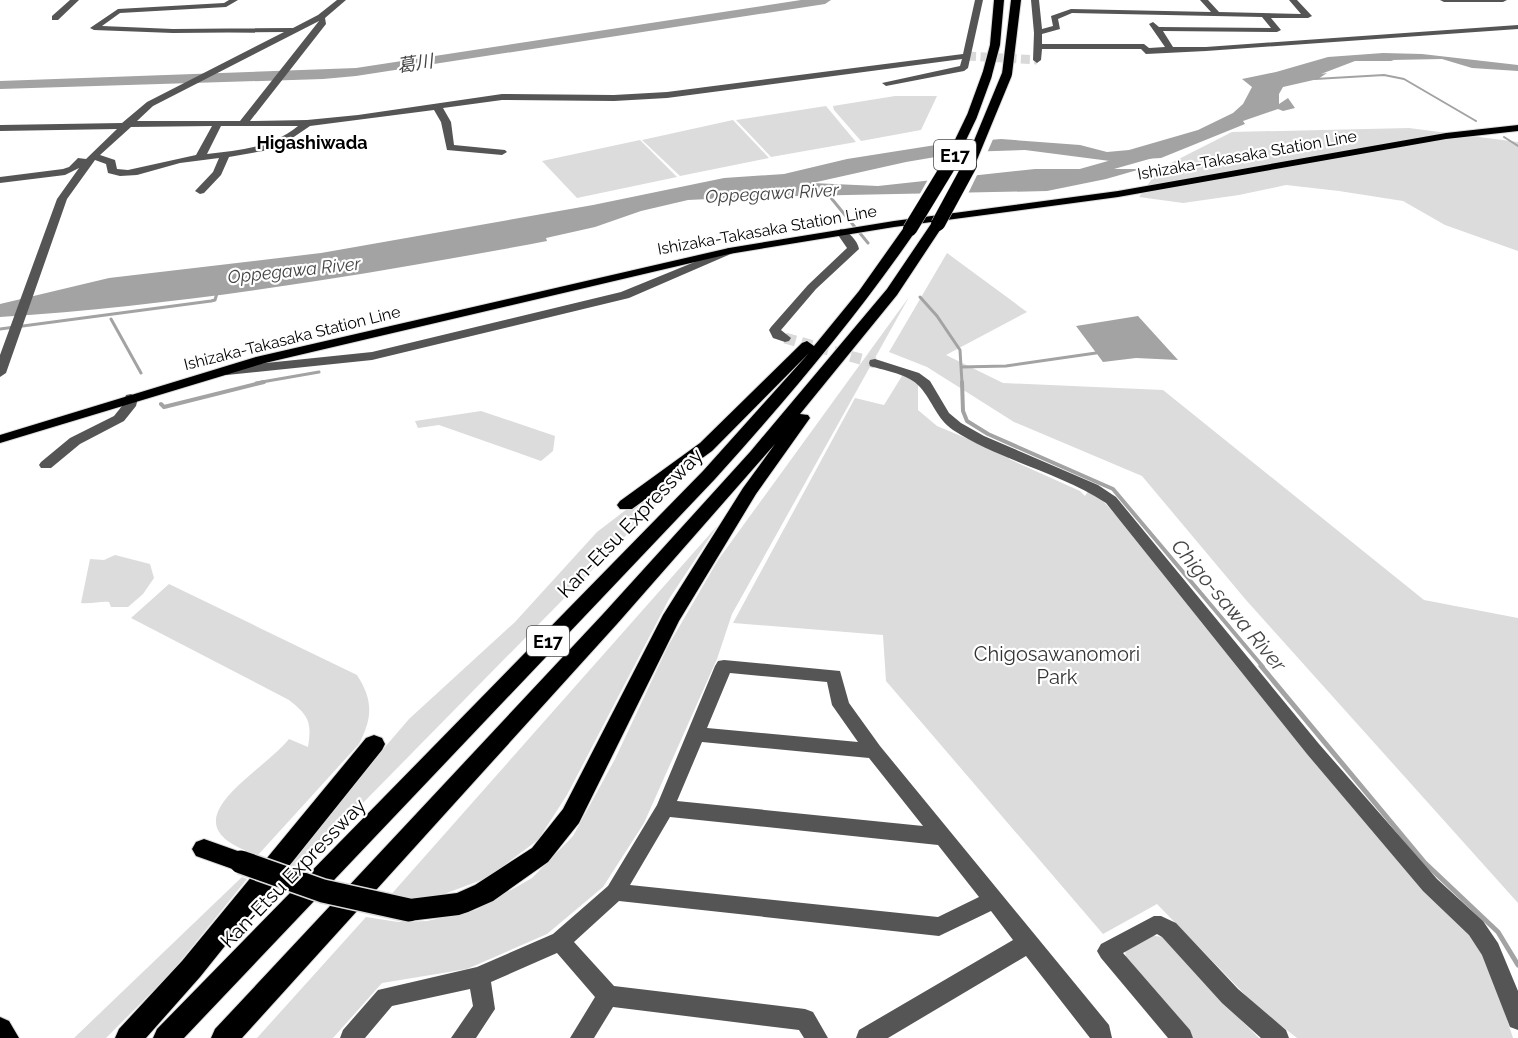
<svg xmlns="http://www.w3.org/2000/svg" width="1518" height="1038" viewBox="0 0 1518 1038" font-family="Raleway,'Noto Sans JP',sans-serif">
<rect width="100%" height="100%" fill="#fff"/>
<path fill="#dcdcdc" d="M895,96H937L921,130L861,141L834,110L833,106Z
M826,106L856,142L771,157L736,120Z
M733,120L769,158L680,176L642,140Z
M1409,128L1518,142V251L1445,225L1403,201L1339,191L1286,185L1239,195L1183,203L1139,197L1159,169L1232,132Z
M640,140L677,177L577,198L542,161Z
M947,253L1027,312L946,355L1003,383L1163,390L1424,600L1518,618V903L1246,600L1142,476L1014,422L927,367L889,352Z
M909,297L732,614L717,659L644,823L603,887L547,934L467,969L382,983L333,1038H257L366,917L398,922L427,921L476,910L532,878L573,836L615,759L668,646L718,560Z
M900,374L918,382V410L937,426L1009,456V459L1080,491L1085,496L1089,490L1103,501L1133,534L1336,788L1483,946L1513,1038H1297L1255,1005L1157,904L1103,934L886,681L883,635L733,623L855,398L884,405L902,376Z
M481,411L555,436L553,451L541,461L439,425L418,428L415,421Z
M705,455L298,869L284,865L409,719L515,622L597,532L631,506L660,490Z
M718,525L669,599L567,795L538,840L487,878L428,900L388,898Z
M115,555L150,564L154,578L143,594L128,607H111L109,602C101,601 92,604 81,603L90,559L104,560Z
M169,584L357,675C373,700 373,717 359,744L258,855C160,824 260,775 289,739L308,747C312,722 309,716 289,700L131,618Z
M242,877L247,879L170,974L106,1038H74Z
M266,886L280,891L216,956Z
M1150,935L1162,937L1206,985L1259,1038H1193L1126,960L1125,949Z"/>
<path fill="#a3a3a3" d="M1383,53L1422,54L1518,65V71L1472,68L1442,59L1391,60L1394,61H1355L1321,74L1327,73L1318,79L1283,87L1279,94V104L1288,98L1295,108L1283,111L1278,109L1243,121L1245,124L1161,158L1110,161L1025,150L965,152L906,162L812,183L878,186L1035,169H1141L1106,179L1047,191L750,197L688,200L641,211L595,227L546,238L547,241C366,275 184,305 0,317V304L109,278L321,253L593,205L724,178L784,174L847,159L942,144L1001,139L1080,145L1107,152L1129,150L1198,130L1233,113L1243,104L1252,87L1242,79L1276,72L1328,57Z
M1138,316L1178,360L1136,358L1103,362L1076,326Z"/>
<path fill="#fff" d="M994,137L987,153L939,159L949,141Z
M979,171L967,196L918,197L930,176Z"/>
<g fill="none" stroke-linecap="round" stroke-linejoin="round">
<path stroke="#a3a3a3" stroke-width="2" d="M1315,79L1384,75L1404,79L1476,121
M1504,137L1518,146"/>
<path stroke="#a3a3a3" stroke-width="3" d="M827,193L868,243
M920,297L937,316L960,350L962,383
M111,319L141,373
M0,329L211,301L215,300L217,293
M961,367L1006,366L1096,353
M256,383L319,372"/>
<path stroke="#a3a3a3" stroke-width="4" d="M962,382L963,411L967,421L988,434L1113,489L1263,667
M161,404L164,407L264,382"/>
<path stroke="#a3a3a3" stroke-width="5" d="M1261,666L1425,863L1498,932L1518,965"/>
<path fill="#a3a3a3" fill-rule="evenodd" d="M801,0H831L825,4L356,76L323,79L0,89V81L356,68Z
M1161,146L1167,148L1169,151L1167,154L1068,182L1060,177L1062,174Z"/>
<path stroke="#d9d9d9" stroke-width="9" stroke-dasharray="9 4.5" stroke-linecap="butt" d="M967,56L1037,60"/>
<path stroke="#d9d9d9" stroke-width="11" stroke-dasharray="11 6" stroke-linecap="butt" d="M785,338L875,363"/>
<g stroke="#dbdbdb" stroke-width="2">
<path id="major" d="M1518,125V131L1446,139L1118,197L894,227L729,254L265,363L0,443V435L256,357L729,248L894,221L1118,191L1446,133Z"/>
</g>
<g stroke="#dbdbdb" stroke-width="2">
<path id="highway" d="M994,0H1004L1000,45L992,75L987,78L982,75L990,45Z
M1011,0H1021L1012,74L1007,77L1002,74Z
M938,220L944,224L897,295L800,414L808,415L810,418L756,494L679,621L579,823L548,862L493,901L468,912L459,915L409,921L400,918L397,910L400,902L409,899L457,893L475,885L532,848L563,809L663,615L743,488L775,444L617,624L242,1038H211L215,1029L603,614L750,452L887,289L933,221Z
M910,225L917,229C856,318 787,399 715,479L184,1038H153L157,1029L703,471L809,353L712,451L632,509H620L617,505L620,501L700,443L802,343L807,341L814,346L859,291L905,226Z
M374,735L382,738L385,744L382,750L200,977L146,1038H115L119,1029L182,961L366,738Z
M204,839L249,855L253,862L249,869L241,872L196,856L192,849L196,842Z
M0,1017L9,1021L19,1038H0Z"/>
</g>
<path fill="#555" fill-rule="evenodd" d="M70,0H79L58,20H52V16Z
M229,0H238L226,7L120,13L102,26L173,29L293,28L318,15L337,0H346L325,18L326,24L250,121L307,120L358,115L502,94L614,95L667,92L963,54L975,0H983L968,68L964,71L886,86L882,83L960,66L962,59L667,98L614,101L502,100L443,108L451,122L454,145L505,150L507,152L502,155L447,150L441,122L434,110L310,126L282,145L263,151L229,157L221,175L204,193L200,194L195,191L213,172L219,158L180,163L137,175L120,176L108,173L106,164L95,160L67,199L6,373L0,377V355L57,199L79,168L65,175L0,183V177L63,169L69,167L78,158L86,159L117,129L0,131V125L122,123L147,102L284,32L173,33L94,30L90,28L118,9L224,3ZM319,21L240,121H137L153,106ZM212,126L196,155L128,170L117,169L115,160L100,155L131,127ZM221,126H298C271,148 240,150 207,154Z
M1031,0H1039L1042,29L1053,26L1051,16L1071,9L1211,12L1200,0H1208L1219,12L1301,14L1289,0H1297L1312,16L1308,18H1271L1281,30L1277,32L1163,31L1173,47H1206L1518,25V29L1206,51L1146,54L1141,49H1042L1041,60L1037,63L1033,60L1034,33ZM1072,13L1262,17L1271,28L1159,27L1153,22L1149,24L1165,47L1149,48L1144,44H1042V34L1060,29L1058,19Z
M1440,0H1507L1503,2H1444Z
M841,229C848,231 858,241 859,249L816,289L781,330L791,338L789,341L785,342L773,338L769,330L771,327L808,285L847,248L836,232Z
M729,248L735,251L733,253L629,298L372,360L227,375L221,371L227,367L372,352L621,292Z
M875,359L919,373L930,381L949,413L961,423L984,436L1098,485L1116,497L1319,744L1437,879L1483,921L1498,943L1518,991V1030L1510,1027L1482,955L1469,935L1423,891L1307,754L1106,503C1059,472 1001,461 953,430C937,419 933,402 920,387C909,374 886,371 870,366L869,363L870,360Z
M131,394L138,398L136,406L124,421L80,444L51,468H41L39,465L41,462L70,438L114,416L122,406L126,395Z
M724,660L840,671L849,703L880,746L1109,1025L1112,1038H1090L1026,956L888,1038H856L859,1030L1013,940L991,911L939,936L619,901L574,942L614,986L805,1009L813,1012L828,1038H804L799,1030L613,1007L594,1038H570L595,997L557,953L491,982L495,1009L476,1038H451L473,1006L470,989L392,1006L365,1038H340L343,1030L378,990L477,967L553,934L608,886L657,805L715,666L718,661ZM730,673L827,682L832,705L858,742L707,728ZM702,742L869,758L923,826L677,801ZM670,817L938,845L979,897L938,917L630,885Z
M1154,916H1161L1176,923L1238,989L1286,1030L1289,1038H1261L1222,1003L1162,937L1157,934L1123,953L1190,1030L1193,1038H1168L1101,958L1097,951L1101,944Z"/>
<use href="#major" fill="#000" fill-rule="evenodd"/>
<use href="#highway" fill="#000" fill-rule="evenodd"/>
<g stroke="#dbdbdb" stroke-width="12" stroke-linecap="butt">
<path id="highway-bridge-far2" d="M948,166L972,116L987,75
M969,166L1007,74"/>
</g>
<g stroke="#dbdbdb" stroke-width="15" stroke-linecap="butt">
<path id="highway-bridge-far1" d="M938,224L970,165
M910,229L949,165"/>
</g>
<g stroke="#dbdbdb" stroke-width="26" stroke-linecap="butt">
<path id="highway-bridge" d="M241,862L323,891L409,910"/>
</g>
<use href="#highway-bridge-far2" stroke="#000" stroke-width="10"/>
<use href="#highway-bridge-far1" stroke="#000" stroke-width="14"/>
<use href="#highway-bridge" stroke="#000" stroke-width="23"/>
</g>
<g text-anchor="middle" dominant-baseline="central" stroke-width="4.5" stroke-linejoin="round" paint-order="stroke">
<g font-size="16" fill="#000" stroke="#fff">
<text transform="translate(1247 155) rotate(-10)">Ishizaka-Takasaka Station Line</text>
<text transform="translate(767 230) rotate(-10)">Ishizaka-Takasaka Station Line</text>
<text transform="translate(292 338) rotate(-14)">Ishizaka-Takasaka Station Line</text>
</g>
<g font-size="18" font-style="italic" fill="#444" stroke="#fff">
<text transform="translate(415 63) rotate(-9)">葛川</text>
<text transform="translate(772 193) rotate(-3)">Oppegawa River</text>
<text transform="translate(294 270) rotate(-6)">Oppegawa River</text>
</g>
<g font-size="18" font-weight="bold" fill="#000" stroke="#fff">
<text x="312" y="142">Higashiwada</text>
</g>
<g fill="#fff" stroke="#4c4c4c" stroke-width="1.5">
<rect x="934" y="140" width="42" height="30" rx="4.5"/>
<rect x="527" y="626" width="42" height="30" rx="4.5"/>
</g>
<g font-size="18" font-weight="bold" fill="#000">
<text x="955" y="155">E17</text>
<text x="548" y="641">E17</text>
</g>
<g font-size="20" fill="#000" stroke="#fff">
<text transform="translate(630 523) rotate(-46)">Kan-Etsu Expressway</text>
<text transform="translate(293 873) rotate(-46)">Kan-Etsu Expressway</text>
</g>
<g font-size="20" fill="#333" stroke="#fff">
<text x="1057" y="654">Chigosawanomori<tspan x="1057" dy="23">Park</tspan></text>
</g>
<g font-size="21" font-style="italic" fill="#444" stroke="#fff">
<text transform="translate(1229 605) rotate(50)">Chigo-sawa River</text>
</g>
</g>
</svg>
